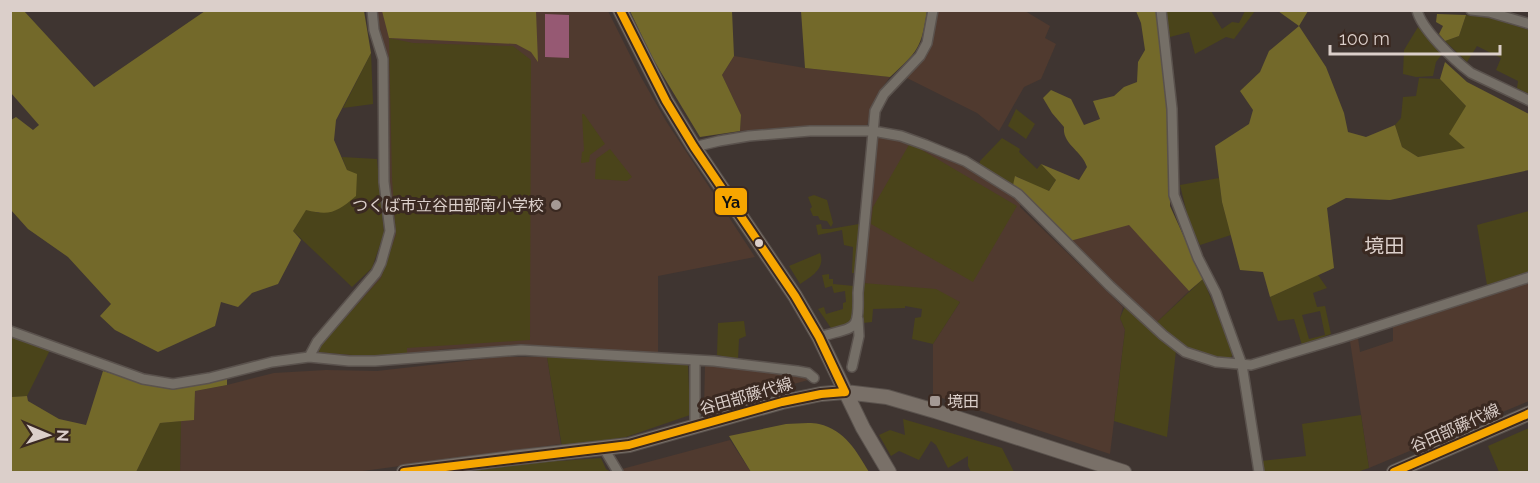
<svg xmlns="http://www.w3.org/2000/svg" width="1540" height="483" viewBox="0 0 1540 483" font-family="Raleway,'Noto Sans JP',sans-serif">
<rect width="100%" height="100%" fill="#3f3531"/>
<path fill="#503a2f" d="M376,11H608L641,77L666,121L755,257L658,276V353L496,347L447,349L374,357L319,352L321,345L381,275L395,232L388,177L387,59Z
M937,11H1025L1050,26L1045,38L1056,44L1041,79L1024,87L999,131L977,113L905,77L926,55Z
M734,56L805,68L890,77L877,95L867,125L862,126L791,127L740,131L741,115L722,75Z
M876,135L913,143L964,164L1021,201L1020,207L1123,307L1120,318L1125,330L1110,454L933,395V344L960,302L863,283Z
M1129,224L1189,291L1156,323L1070,241Z
M1529,282V401L1369,468L1350,341L1358,338L1360,352L1393,341V327Z
M500,357H547L561,444L356,472H180L181,421L194,419L195,391L227,385L274,373L326,370L377,371Z
M705,365L806,377L808,380L704,409Z
M730,440L751,472H624L622,469Z"/>
<path fill="#4a441a" fill-rule="evenodd" d="M1166,11H1211L1222,29L1232,22L1239,23L1245,11H1255L1234,39L1226,37L1195,54L1189,32L1170,37Z
M1466,15L1490,18L1529,30V94L1517,88L1518,81L1496,70L1501,58L1477,46L1467,62L1445,41L1459,36Z
M1418,27L1443,53L1436,62L1433,76L1416,77L1403,74L1404,50Z
M389,38L413,43L513,46L531,60L530,340L407,348V353L374,357L319,352L321,345L381,278L396,235L392,178Z
M371,53L373,104L343,108Z
M1419,78L1440,79L1466,106V148L1418,157L1402,147L1395,125L1401,118L1403,97L1416,96Z
M1016,109L1035,124L1026,139L1008,126Z
M582,114H584L605,144L590,155L589,162L581,163L582,152L584,151Z
M1002,138L1020,149L1019,152L1037,169L1041,164L1056,180L1048,192L1016,176L1013,185L979,166L980,161Z
M910,143L1017,206L973,282L871,224L873,207Z
M610,149L632,177L627,181L595,179L596,159Z
M342,157L377,159L384,233L372,268L352,287L293,231L306,209L319,213L347,170Z
M1219,178L1222,202L1231,235L1200,245L1189,222L1180,185Z
M814,195L827,200L833,223L831,227L827,221L820,220L818,216H813L810,209L812,207L808,197Z
M1529,211V272L1487,285L1477,225Z
M821,224L822,229H830L859,224L855,273H852L853,247L844,245L842,230L818,235L816,225Z
M820,253C826,268 811,277 800,284L789,266Z
M829,274V279H833V284L854,286L852,307L854,323L833,331L818,309L824,307L826,314L843,309V303L846,302L845,291L834,293L832,286L825,288L822,275Z
M1318,275L1327,288L1313,293L1317,307L1325,306L1331,334L1302,345L1294,319L1278,321L1270,297ZM1320,311L1325,335L1309,339L1302,315Z
M1203,279L1233,353L1230,360C1199,358 1178,343 1156,323Z
M863,283L936,289L960,302L933,344L912,339L915,318L921,317L922,309L905,306V308L873,309L872,322L863,323Z
M1126,304L1146,325L1176,350L1167,437L1114,421L1125,330L1120,318Z
M744,321L746,336L739,339L738,359L717,355L718,323Z
M10,337L50,350L27,396L11,397Z
M547,357L688,364L690,415L626,437L562,447Z
M1361,415L1369,468L1357,472H1263L1261,461L1306,456L1302,424Z
M903,419L1002,448L1014,472H971L968,466V456L948,468L936,445L931,441L919,460L899,451L891,456L879,435L890,430L905,435Z
M181,421L180,472H136L160,423Z
M1529,428V472H1499L1488,446Z
M601,458L606,469L611,472H448L551,460L560,461Z"/>
<path fill="#73692a" d="M11,10L24,11L94,87L205,11H364L371,53L336,120L334,140L347,170L357,174L356,196C337,212 331,216 306,210L293,231L301,240L278,284L252,293L238,307L221,302L215,326L158,352L115,330L100,316L111,304L68,257L28,229L11,210V120L16,117L33,130L39,125L11,93Z
M382,11H536L538,62L531,52L516,44L389,38Z
M630,11H732L734,56L722,75L741,115L740,131L700,137L653,59Z
M801,11V10L927,11C921,49 918,51 890,77L805,68Z
M1136,11H1156L1166,89L1171,150L1170,206L1203,279L1189,291L1129,225L1070,241L1013,185L1015,176L1049,191L1056,180L1041,164L1079,180L1087,167C1082,151 1062,144 1064,127L1052,113L1043,98L1051,90L1071,99L1084,125L1100,119L1093,101L1114,96L1124,87L1137,82L1138,62L1145,50L1141,23Z
M1278,11H1308L1299,26L1326,67L1344,113L1348,132L1366,137L1395,125L1402,147L1418,157L1465,148L1449,134L1466,106L1440,79L1445,62L1467,82L1529,114V170L1390,200L1346,198L1327,208L1334,268L1270,297L1263,272L1240,270L1222,202L1215,146L1249,124L1253,110L1240,91L1260,72L1269,51L1299,26Z
M1437,14L1466,15L1459,36L1445,41L1439,34L1443,26L1436,22Z
M103,371L156,386L186,387L227,378V385L195,391L194,420L160,423L136,472H12L11,397L27,396L28,401L59,419L86,425Z
M786,424C796,424 809,422 819,424C845,430 857,452 869,472H751L729,436Z"/>
<path fill="#965973" d="M545,14L569,15V58L545,57Z"/>
<g fill="none" stroke-linecap="round" stroke-linejoin="round">
<g stroke="#5a524d" stroke-width="12">
<path id="street" d="M1161,10L1172,109L1174,195L1198,258L1216,293L1242,365L1259,472
M1417,10C1421,29 1455,61 1471,73L1530,101
M1471,10L1489,12L1530,24
M694,147L719,141L749,136L810,131H873L901,136L926,145L965,161L1018,194L1110,286L1163,335L1185,352L1216,362L1251,365L1341,338L1530,277
M10,331L143,379L173,384L209,378L272,362L309,357L349,361H375L521,350L714,361L797,371L808,373L814,378
M819,337C856,326 859,333 858,293L875,111L884,94L920,56L927,43L933,10
M309,357L317,342L376,273L381,263L390,231L384,182L383,59L374,30L372,10
M695,360V428
M852,367L859,336L858,319
M603,447L618,472"/>
</g>
<g stroke="#5a524d" stroke-width="16">
<path id="secondary" d="M620,10L666,101L694,147L795,296L819,337L863,428L889,472
M404,472L512,458L629,445L782,402L821,394L845,392L887,397L935,411L1124,472
M1394,472L1530,413"/>
</g>
<use href="#street" stroke="#756f67" stroke-width="9"/>
<use href="#secondary" stroke="#797068" stroke-width="14"/>
<g stroke="#3a2921" stroke-width="12">
<path id="bus-1" d="M620,10L666,101L694,147L795,296L819,337L845,392
M404,472L629,445L782,402L821,394L845,392
M1394,472L1530,413"/>
</g>
<use href="#bus-1" stroke="#f7a600" stroke-width="8"/>
</g>
<g fill="#a49994" stroke="#3a2921" stroke-width="2">
<circle cx="556" cy="205" r="6"/>
<rect x="929" y="395" width="12" height="12" rx="3"/>
</g>
<circle fill="#dbcfca" stroke="#3a2921" stroke-width="2" cx="759" cy="243" r="5"/>
<g text-anchor="middle" dominant-baseline="central" stroke-width="6" stroke-linejoin="round" paint-order="stroke">
<g font-size="16" fill="#dbcfca" stroke="#3a2921" text-anchor="end">
<text x="544" y="205">つくば市立谷田部南小学校</text>
<text x="947" y="401" text-anchor="start">境田</text>
</g>
<g font-size="16" fill="#dbcfca" stroke="#3a2921">
<text transform="translate(746 396) rotate(-16)">谷田部藤代線</text>
<text transform="translate(1455 428) rotate(-24)">谷田部藤代線</text>
</g>
<g font-size="20" fill="#dbcfca" stroke="#3a2921">
<text x="1384" y="246">境田</text>
</g>
</g>
<rect stroke="#3a2921" stroke-width="2" x="714" y="187" width="34" height="29" rx="6" fill="#f7a600"/>
<g font-size="16" text-anchor="middle" font-weight="bold" fill="#111">
<text x="731" y="208">Ya</text>
</g>
<rect width="1540" height="483" fill="none" stroke="#dbcfca" stroke-width="24"/>
<g transform="translate(48 435) rotate(92)" stroke="#3a2921" stroke-width="4.5" paint-order="stroke">
<path d="M0-4.5L10 22L0 15L-10 22Z" fill="#dbcfca"/>
<text y="-9" font-size="16" font-weight="bold" text-anchor="middle" fill="#dbcfca">N</text>
</g>
<path d="M1330 45v9h170v-9" fill="none" stroke="#dbcfca" stroke-width="3"/>
<text x="1339" y="45" font-size="18" fill="#dbcfca" stroke="#3a2921" stroke-width="4.5" paint-order="stroke">100 m</text>
</svg>
